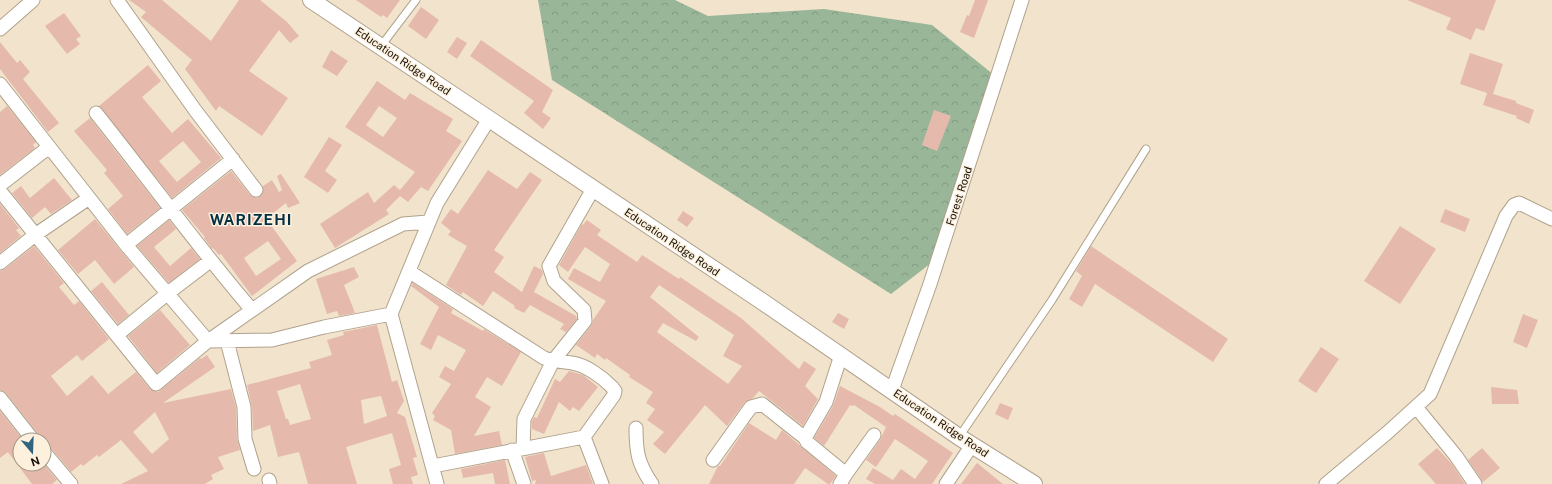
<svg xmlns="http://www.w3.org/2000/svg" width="1552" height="484" viewBox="0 0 1552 484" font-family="'Public Sans',sans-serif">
<defs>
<pattern id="forest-crowns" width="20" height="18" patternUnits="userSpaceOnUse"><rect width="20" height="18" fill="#99b698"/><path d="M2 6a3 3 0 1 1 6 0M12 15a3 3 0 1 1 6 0" fill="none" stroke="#839b82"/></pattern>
</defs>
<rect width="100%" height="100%" fill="#f2e3cc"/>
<path fill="url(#forest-crowns)" d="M538,0H675L708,16L824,9L932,25L994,75L935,260L891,294L552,80Z"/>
<path fill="#e5baad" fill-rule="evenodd" d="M129,0H162L211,41L239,0H260L287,22L299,36L290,43L279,30L249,71L288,98L262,136L219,106L216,111L185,69L192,60L141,17L146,12Z
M356,0H400L387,18L383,15L381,17Z
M975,0H988L974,38L960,32L967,15L969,16Z
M1407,0H1496L1484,31L1476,28L1471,40L1446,29L1451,18Z
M421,7L439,20L426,39L408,26Z
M64,13L81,36L76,39L80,44L67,54L45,26Z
M457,37L467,43L457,59L447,52Z
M481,40L553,90L542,112L551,118L543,129L524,113L534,101L470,56Z
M0,42L17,63L20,60L30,72L23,79L59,123L48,132L0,69Z
M331,50L348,61L337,76L322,67Z
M1470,53L1503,64L1493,94L1516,101V103L1534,110L1529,124L1516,118L1517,116L1483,105L1487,93L1460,84Z
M148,65L161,81L142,97L172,133L188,119L221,158L172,198L99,106ZM183,141L201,162L177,182L159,161Z
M377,81L405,100L410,93L453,119L446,131L462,141L428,191L421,187L408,202L400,196L386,210L389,214L335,248L320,224L368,192L374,203L394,185L400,190L415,172L345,127ZM379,106L397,118L383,137L366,125Z
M7,106L36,142L33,145L35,148L0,175V112Z
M934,110L951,116L937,151L922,145Z
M90,118L160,208L127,234L108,209L123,196L104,173L107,170L74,131Z
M329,137L342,145L325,171L337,180L328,193L304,177Z
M488,170L517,189L530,172L542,180L494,250L504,257L494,272L522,292L534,266L542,270L543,274L534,292L576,316L577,319L566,332L560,329L564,324L530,305L524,313L514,308L515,306L493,291L483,306L463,292L461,295L446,285L467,246L448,235L451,231L441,223L451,209L458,214Z
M231,171L250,195L257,198L263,193V186L272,180L279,192L282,190L277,176L281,174L300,203L288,208L286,203L272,214L265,217L297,261L252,296L221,254L219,255L213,248L212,249L204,238L205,237L182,210ZM268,241L281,259L256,276L244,258Z
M54,178L72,200L51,214L45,207L32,218L12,193L21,186L30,198Z
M0,204L19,228L16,230L21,236L0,253Z
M1445,209L1470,219L1465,232L1440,222Z
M683,211L694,218L687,227L677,220Z
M95,219L134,267L114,284L95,260L78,274L58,250Z
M169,220L176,229L154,247L170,266L191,248L200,259L169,283L137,246Z
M587,220L601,230L597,235L637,262L642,255L679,279L680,277L741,318L799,369L804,361L816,369L805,386L818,399L803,426L759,391L753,398L745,402L727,426L705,405L665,454L653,444L664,432L647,420L655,409L646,403L653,392L629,377L630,375L606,358L605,360L597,354L595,358L576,345L591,326L593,320L606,301L568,279L574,268L600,282L610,264L585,247L568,272L559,265L582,224L583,225ZM659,285L734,335L723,356L742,366L728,384L657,332L663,323L696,341L699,337L650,297Z
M1400,226L1436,249L1400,304L1364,281Z
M34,246L64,283L59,287L74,305L79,301L109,339L82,361L77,355L51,376L67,396L92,375L108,394L136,372L150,389L158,392L200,358L201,359L207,355L215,367L163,403L231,389L236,408L237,439L240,450L218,457L224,469L211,475L213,479L205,484H121L148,471L121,440L99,457L97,455L83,466L81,464L71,472L50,447L44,444V440H41L39,435L6,393L0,390V271L5,269ZM155,412L169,439L152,454L133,432Z
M1091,246L1228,339L1213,362L1095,284L1082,307L1069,299L1082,276L1076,271Z
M354,267L359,277L344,285L355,313L339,316L337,311L327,314L316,279Z
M102,282L129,315L118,324L91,291Z
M413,283L453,309L451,313L483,331L484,329L521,352L502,386L487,377L475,397L491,407L474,436L499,431L502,445L455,454L451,430L433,420L435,416L432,413L451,384L439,377L445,366L454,371L466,350L438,335L431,350L420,344L439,307L411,286Z
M160,310L190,345L157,373L128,336Z
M838,313L849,319L844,329L832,322Z
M1523,314L1538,320L1527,348L1513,342Z
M377,325L392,382L397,380L404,401L397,413L405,417L417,457L413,458L418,475L411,477L413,484H393L389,469L401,465L392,433L346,447L357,484H308L299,452L278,457L270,425L253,431L252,407L247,385L311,368L309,362L332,355L327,340L344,335L343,332ZM300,384L311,419L290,425L288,419H286L277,391ZM381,396L387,416L364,424L361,400Z
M1321,347L1339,359L1316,393L1298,381Z
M569,371L583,375L598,387L579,411L573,407L570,411L559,402L544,434L532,429V421L534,417L537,418L555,379L560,382Z
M840,386L880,407L893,416L895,414L953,453L932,484H875L866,479L873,468L893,480L901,469L915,479L928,461L895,439L876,467L866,460L880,440L886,427L854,405L853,406L850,405L824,446L814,438L833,406Z
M1491,387L1517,390L1519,404H1492Z
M1000,403L1013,408L1008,420L995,414Z
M0,411L23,440H20V464H44L57,480L52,484H32L8,452L0,458Z
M749,423L776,440L782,430L836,476L830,484H828L805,468L794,484H709L718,466H720Z
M1437,448L1452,464L1465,484H1436L1418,464Z
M1482,448L1500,468L1483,482L1468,460Z
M544,453L551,476L586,465L593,484H535L536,480L532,481L525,457Z
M505,460L510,484H495L493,473L463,478L461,469Z
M977,463L1003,484H961Z"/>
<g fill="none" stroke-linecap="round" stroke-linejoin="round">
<g stroke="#b0a28c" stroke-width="9">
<path id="service" d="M381,46L416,0
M959,437L1052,300L1146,149"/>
</g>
<g stroke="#b0a28c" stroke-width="15">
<path id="minor" d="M117,0L195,110L256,190
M0,29L33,0
M0,84L126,245L208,341L272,340L324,327L391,314
M96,113C148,178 197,246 252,310
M0,185L49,147
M0,191L156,384L208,341L308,271L403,224L428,222
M126,245L233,159
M0,263L35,235L89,198
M410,272L544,358C554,362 562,361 572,363C586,365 602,377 612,387L615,391L614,395L584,437L602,484
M117,335L168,293L210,261
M227,341L244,407L245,439L254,469
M841,355L826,402L805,438L807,442L846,474L874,435
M892,390L929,287L1022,0
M0,398L33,440
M1416,407L1456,456L1475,484
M636,428C636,452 638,464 652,484
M523,448L524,419L553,361L585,321L584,310L554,281L549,266L593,189
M512,450L524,484
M44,452L71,484
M713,460L748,411L751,407L762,404L805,438
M433,466L584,437
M269,480L270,484
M437,484L391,314L437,203L489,119
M840,484L846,474
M946,484L972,445
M1326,484L1387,433L1430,394L1506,216L1514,205L1519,203L1552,219"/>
</g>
<g stroke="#b0a28c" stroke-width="18">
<path id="tertiary" d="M311,0L760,300L959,437L1034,484"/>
</g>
<use href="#service" stroke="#fff" stroke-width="7"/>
<use href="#minor" stroke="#fff" stroke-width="13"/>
<use href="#tertiary" stroke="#fff" stroke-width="16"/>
</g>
<g text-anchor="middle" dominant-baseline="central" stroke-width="3" stroke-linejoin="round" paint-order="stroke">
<g font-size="11" fill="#151008" stroke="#fdf1de">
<text transform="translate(403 61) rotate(34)">Education Ridge Road</text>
<text transform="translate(959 196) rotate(-72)">Forest Road</text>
<text transform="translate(672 242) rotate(34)">Education Ridge Road</text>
<text transform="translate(941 423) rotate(34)">Education Ridge Road</text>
</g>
<g font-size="15" font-weight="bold" letter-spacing="1" fill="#013045" stroke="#fdf1de">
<text x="251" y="219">WARIZEHI</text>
</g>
</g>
<g transform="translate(32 452) rotate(161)"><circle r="19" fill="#fdf1de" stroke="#a09788"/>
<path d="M0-3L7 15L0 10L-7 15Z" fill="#2f6480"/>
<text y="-6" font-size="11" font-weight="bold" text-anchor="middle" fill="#151008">N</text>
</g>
</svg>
